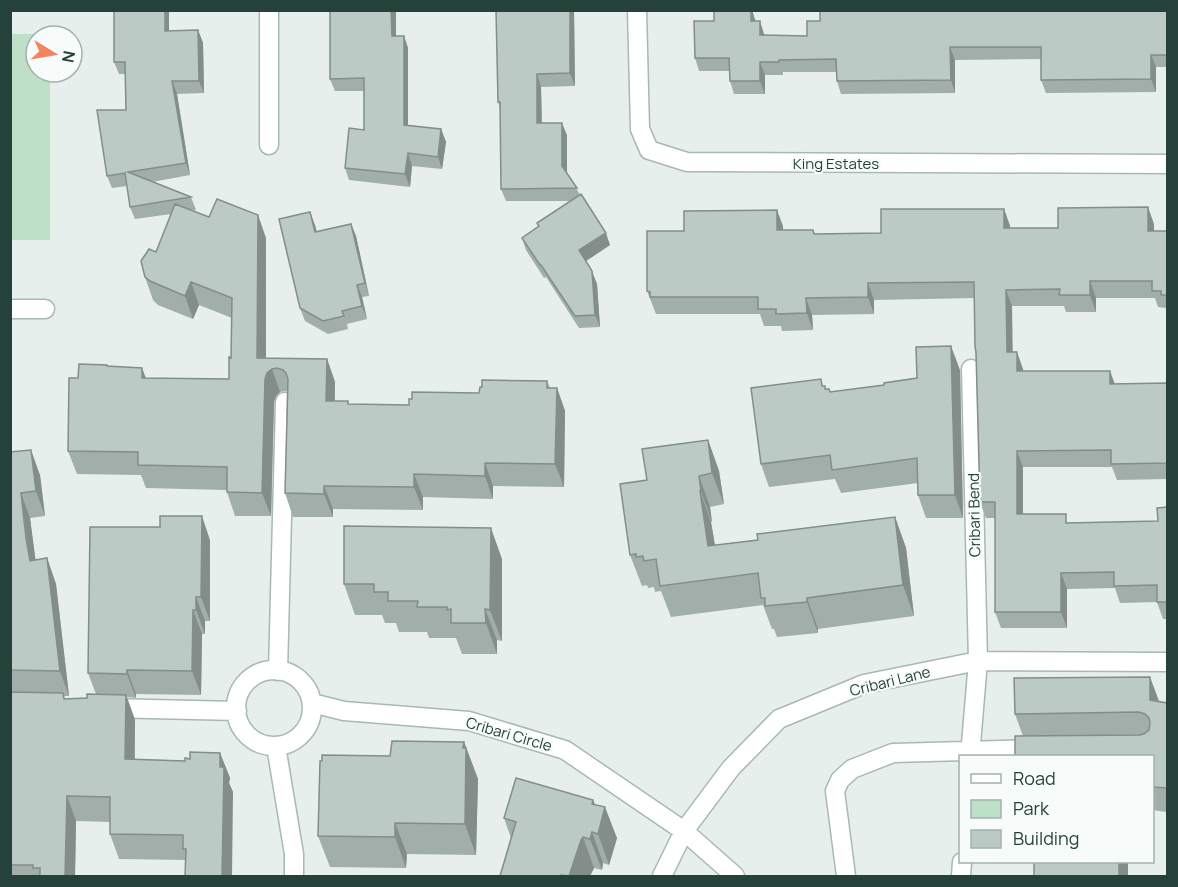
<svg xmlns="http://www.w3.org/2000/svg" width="1178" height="887" viewBox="0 0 1178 887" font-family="Manrope,sans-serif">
<rect width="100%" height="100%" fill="#e6efeb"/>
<path fill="#bfe0c8" d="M10,34H49V36H36V72H50V240H11Z"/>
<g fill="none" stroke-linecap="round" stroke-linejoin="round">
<g stroke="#a8b8b2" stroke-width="21">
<path id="minor" d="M269,10V145
M637,10L640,129L649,150L687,162L1168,164
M10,309H45
M236 708a38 38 0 1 1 76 0a38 38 0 1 1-76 0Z
M278,671L285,402
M312,703L344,711L469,721L565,750L684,831L735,876
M108,708L237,711
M276,746L294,854V876
M970,756L978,661L971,369
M662,876L684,831L731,768L779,719L864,684L978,661L1168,662
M846,876L835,791L840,780L852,769L893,753L1039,749
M961,876L962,862"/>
</g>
<use href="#minor" stroke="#fff" stroke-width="18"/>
</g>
<path fill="#a1aea9" d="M330,10H396V36H404L408,48V126L441,129L446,142L442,169L412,166L410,187L349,180L345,168L364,130V91H335L330,79Z
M496,10H574L575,86L541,87L542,123L567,135V173L610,245L586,261L597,284L600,327L579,328L546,277L544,278L526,250L522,238L538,227L537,223L570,201H506L501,189L500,108L498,102Z
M752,10L755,21L764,35L807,36L1167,10V67H1156V92L1046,93L1041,80V59L955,60V93L841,94L837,81V72H783V75H765V94H734L730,81L729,71H699L695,58Z
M198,30L203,43L204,93L177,94L190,175L152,182L191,197L196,210L191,211L266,238V358L327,359L335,382V401L349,404L409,405L547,381L550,388H557L565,411L564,487L493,486V499L423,497V510L333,509V517H293L285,493L287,391H286L280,392L276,396L274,402L271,516H235L227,492V490L146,488L141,475L77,474L68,451L78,378L107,365L108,366L146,378L229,379L231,358L232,318L199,305L193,319L158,305L153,300L145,277L156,252L171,214L135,219L130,207L127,186L112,188L107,176L126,110L125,74H119L114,62L169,31Z
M1004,209L1010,226V228H1058L1154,224V231H1167V312L1166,308L1158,307L1155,298H1096V312H1066L1064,306H1012V352L1023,369V371L1115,384L1167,383V479L1117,480L1112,467H1023V514L1069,523L1158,521L1167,507V619H1163L1157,602L1120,603L1115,588L1067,589V628H1001L995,612V518H986L980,502L974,298L874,300V314L812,315L813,330L782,331L781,326H764L760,314H656L647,291L684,231L783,226V230H813L815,234L881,233Z
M351,224L356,236L369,296L362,297L367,319L347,324L348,329L328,334L305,321L300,308L315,225L316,232Z
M960,370L963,518H926L918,495V483L841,493L835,479L769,487L761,464L824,386L826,389L831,392L884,385Z
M708,440L719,471L724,504L710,507L712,522H711L715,545L758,540L895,517L906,548L914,616L818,629V633L777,637L774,629H772L763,605L671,617L661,591L655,592L654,587L648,588L647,585L642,586L630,555Z
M10,452L40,475L45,516L30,518L35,560L47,558L56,584L69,696H64L65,699L87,698L96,694L88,673L210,540V621H205V634H202L201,695L136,694V698L127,697L135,720V759L185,761L190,759L220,753L230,778L229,783L233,792L185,860L119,859L110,834V822L76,821L75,876H10Z
M502,559V641L497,640V654H462L456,638H429L427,632H399L396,623H385L382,615H355L344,584Z
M1159,702L1167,703V812L1152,810V756L1023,736L1015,714Z
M464,742L478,779L476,855L407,854L406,868L330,867L318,836L390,756Z
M593,800L595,804L617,838L609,865L603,863L602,870L594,868L590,876H500L511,838L504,818Z"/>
<path fill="#838d89" d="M165,10H169V43L165,31Z
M391,10H396V48L392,36Z
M570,10H574L575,86L570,73Z
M752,10L756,23L751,21Z
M760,21L764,34V48L760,35Z
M198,30L203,43L204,93L199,81Z
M404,36L408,48V138L404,125Z
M950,47L955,60V93L951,80Z
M1151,55L1156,67V92L1151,79Z
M760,62L765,75V94L760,81Z
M537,74L541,87L542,136L537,123Z
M172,81L177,94L190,175L186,163Z
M562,123L567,135V179L562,166Z
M441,129L446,142L442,169L438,157Z
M408,153L412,166L410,187L405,174Z
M1148,207L1154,224V248L1148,231Z
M1004,209L1010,226V245L1004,228Z
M777,210L783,226V247L777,230Z
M310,212L315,225L320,245L315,232Z
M258,215L266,238V378L267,373L272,369L280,392L276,396L274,402L271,516L262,493L257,358Z
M351,224L356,236L369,296L365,283Z
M606,233L610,245L583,263L579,250Z
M592,271L597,284L600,327L595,315Z
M1090,281L1096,298V312L1090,295Z
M191,282L199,305L193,319L185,296Z
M868,283L874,300V314L868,297Z
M357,285L362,297L367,319L362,306Z
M1006,290L1012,306L1013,369L1007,352Z
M806,298L812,315L813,330L807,313Z
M951,346L960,370L963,518L955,495Z
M1017,352L1023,369V387L1017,371Z
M327,359L335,382L334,424L326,401Z
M142,368L151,391L142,378Z
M1110,371L1116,387L1110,384Z
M557,388L565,411L564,487L555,464Z
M708,440L719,471L724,504L712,473Z
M31,450L40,475L45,516L36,491Z
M1017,451L1023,467V531L1017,514Z
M485,463L493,486V499L485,476Z
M414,474L423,497V510L414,487Z
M699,476L710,507L712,522L701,491Z
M324,486L333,509V517L324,494Z
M700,491L711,522L720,577L708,546Z
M21,493L30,518L36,563L30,561Z
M202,516L210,540V621L201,597Z
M895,517L906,548L914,616L903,585Z
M491,528L502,559V641L490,610Z
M47,558L56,584L69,696L60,671Z
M1061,573L1067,589V628L1061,612Z
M196,597L205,621V634L196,610Z
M807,598L818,629V633L807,602Z
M485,609L497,640V654L486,623Z
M193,610L202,634L201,695L192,671Z
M127,670L136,694V698L127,674Z
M1150,677L1159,701L1150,700Z
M126,695L135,720L134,784L125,759Z
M464,742L478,779L476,855L465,824Z
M220,753L230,778L229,783L233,792L232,876H222Z
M67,796L76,821L75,876H65Z
M593,800L601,822L605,807L617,838L609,865L598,834L592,804Z
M395,823L407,854L406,868L395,837Z
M592,832L603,863L602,870L590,839Z
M583,837L594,868L590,876H569L581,840Z
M1119,861H1128V876H1119Z"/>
<path fill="#bbcac4" stroke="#838d89" stroke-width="1.5" d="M114,10H165V31L198,30L199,81H172L186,163L128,172L191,197L130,207L125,173L107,176L97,110H126L125,62H114Z
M330,10H391L392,36H404V125L441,129L438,157L408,153L405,174L345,168L349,128L364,130V78L330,79Z
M496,10H570V73L537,74V123H562V166L577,188L501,189L500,102H498Z
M714,10H751V21H760V35L807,36V21H820V10H1167V55H1151V79L1041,80V47H950L951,80L837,81L836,59L779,60V62H760V81H730L729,58H695L694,21H714Z
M581,194L606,233L579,250L592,271L595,315L575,316L541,265H540L522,238L539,226L537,223Z
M217,199L258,215L257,358L327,359L326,401H348V404L409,405V399H412V392L479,393L480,387H482V380L547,381V388H557L555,464L485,463V476L414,474V487L324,486V494L285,493L288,379L286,373L283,370L277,368L272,369L267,373L265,379L262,493L227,492V467L138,465V452L68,451L69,378H78L79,364L107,365V366L142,368V378L229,379V357L231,358L232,298L191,282L185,296L150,281L145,277L141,261L149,249L156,252L175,204L209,217Z
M1148,207V231H1167V295H1161V291H1152V281H1090V295H1059L1060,289L1006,290L1007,352H1017V371H1110V384L1167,383V463L1111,464V450L1017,451V514H1066V523L1158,521L1157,508L1167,507V602H1157V585L1114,586V572L1061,573V612H995V502H980L976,352L975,347L974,282L868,283V297L806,298L807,313L776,314V309H758V297H650V292L647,291V231H684V211L777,210V230H813L814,234L881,233V209H1004V228H1058V208Z
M310,212L315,232L351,224L365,283L357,285L362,306L342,311L344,316L323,321L300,308L279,219Z
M951,346L955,495H918L917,458L832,470L830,455L761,464L751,388L821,379L822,386H825V389H829L830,392L884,385V383L917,378L916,347Z
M708,440L712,473L699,476L701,491H700L708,546L758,540L757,534L895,517L903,585L807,598V602L765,606V598H761L758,573L660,586L656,559L644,561L643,556L636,557V554L630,555L620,484L647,480L642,449Z
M31,450L36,491L21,493L26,538L30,561L47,558L60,671L10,670V452Z
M160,516H202L201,597H196V610H193L192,671L127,670V674L88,673L90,527H160Z
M344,526L491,528L490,610L485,609L486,623H451V609L447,610V607H417L418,601H388V592H374V584H344Z
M1150,677V700L1167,703V788L1152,787V756H1015V736L1139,735L1144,734L1149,730L1150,723L1149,718L1145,714L1139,712L1015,714L1014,678Z
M10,692L63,693L64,699L87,698V694L126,695L125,759L185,761V758L190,759V752L220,753V767H224L222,876H185L186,849H183V835L110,834V797L67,796L65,876H40V868H33V865H10Z
M392,741L464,742L463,748H466L465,824L395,823V837L318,836L320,761H322V755L390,756Z
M516,778L593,800L592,804L605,807L598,834L592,832L590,839L583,837L581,840L569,876L561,875L560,876H500L516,822L504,818Z
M1034,861H1119V876H1034Z"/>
<g text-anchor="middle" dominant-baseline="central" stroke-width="4.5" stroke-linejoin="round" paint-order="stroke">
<g font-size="15" fill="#24423a" stroke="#f7fbf9">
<text x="836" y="163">King Estates</text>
<text transform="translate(974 515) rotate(-91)">Cribari Bend</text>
<text transform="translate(890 681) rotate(-14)">Cribari Lane</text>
<text transform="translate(509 734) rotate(16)">Cribari Circle</text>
</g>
</g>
<rect width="1178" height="887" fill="none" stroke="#24423a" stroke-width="24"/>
<rect x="959" y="755" width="195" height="108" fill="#f7fbf9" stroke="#a3b1ad" stroke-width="1.5"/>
<rect x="971" y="774" width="30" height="9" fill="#ffffff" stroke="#a3b1ad" stroke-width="1.5"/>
<text x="1013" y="785" font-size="18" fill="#24423a">Road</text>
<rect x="971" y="800" width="30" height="18" fill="#bfe0c8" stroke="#a3b1ad" stroke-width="1.5"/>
<text x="1013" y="815" font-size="18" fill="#24423a">Park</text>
<rect x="971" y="830" width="30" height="18" fill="#bbcac4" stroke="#a3b1ad" stroke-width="1.5"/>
<text x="1013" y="845" font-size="18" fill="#24423a">Building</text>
<g transform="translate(54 54) rotate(101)"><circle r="28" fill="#f7fbf9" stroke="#a3b1ad" stroke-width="1.5"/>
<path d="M0-4.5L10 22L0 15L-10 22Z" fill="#f4845f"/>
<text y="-9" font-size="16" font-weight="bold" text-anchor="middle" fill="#24423a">N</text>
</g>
</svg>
